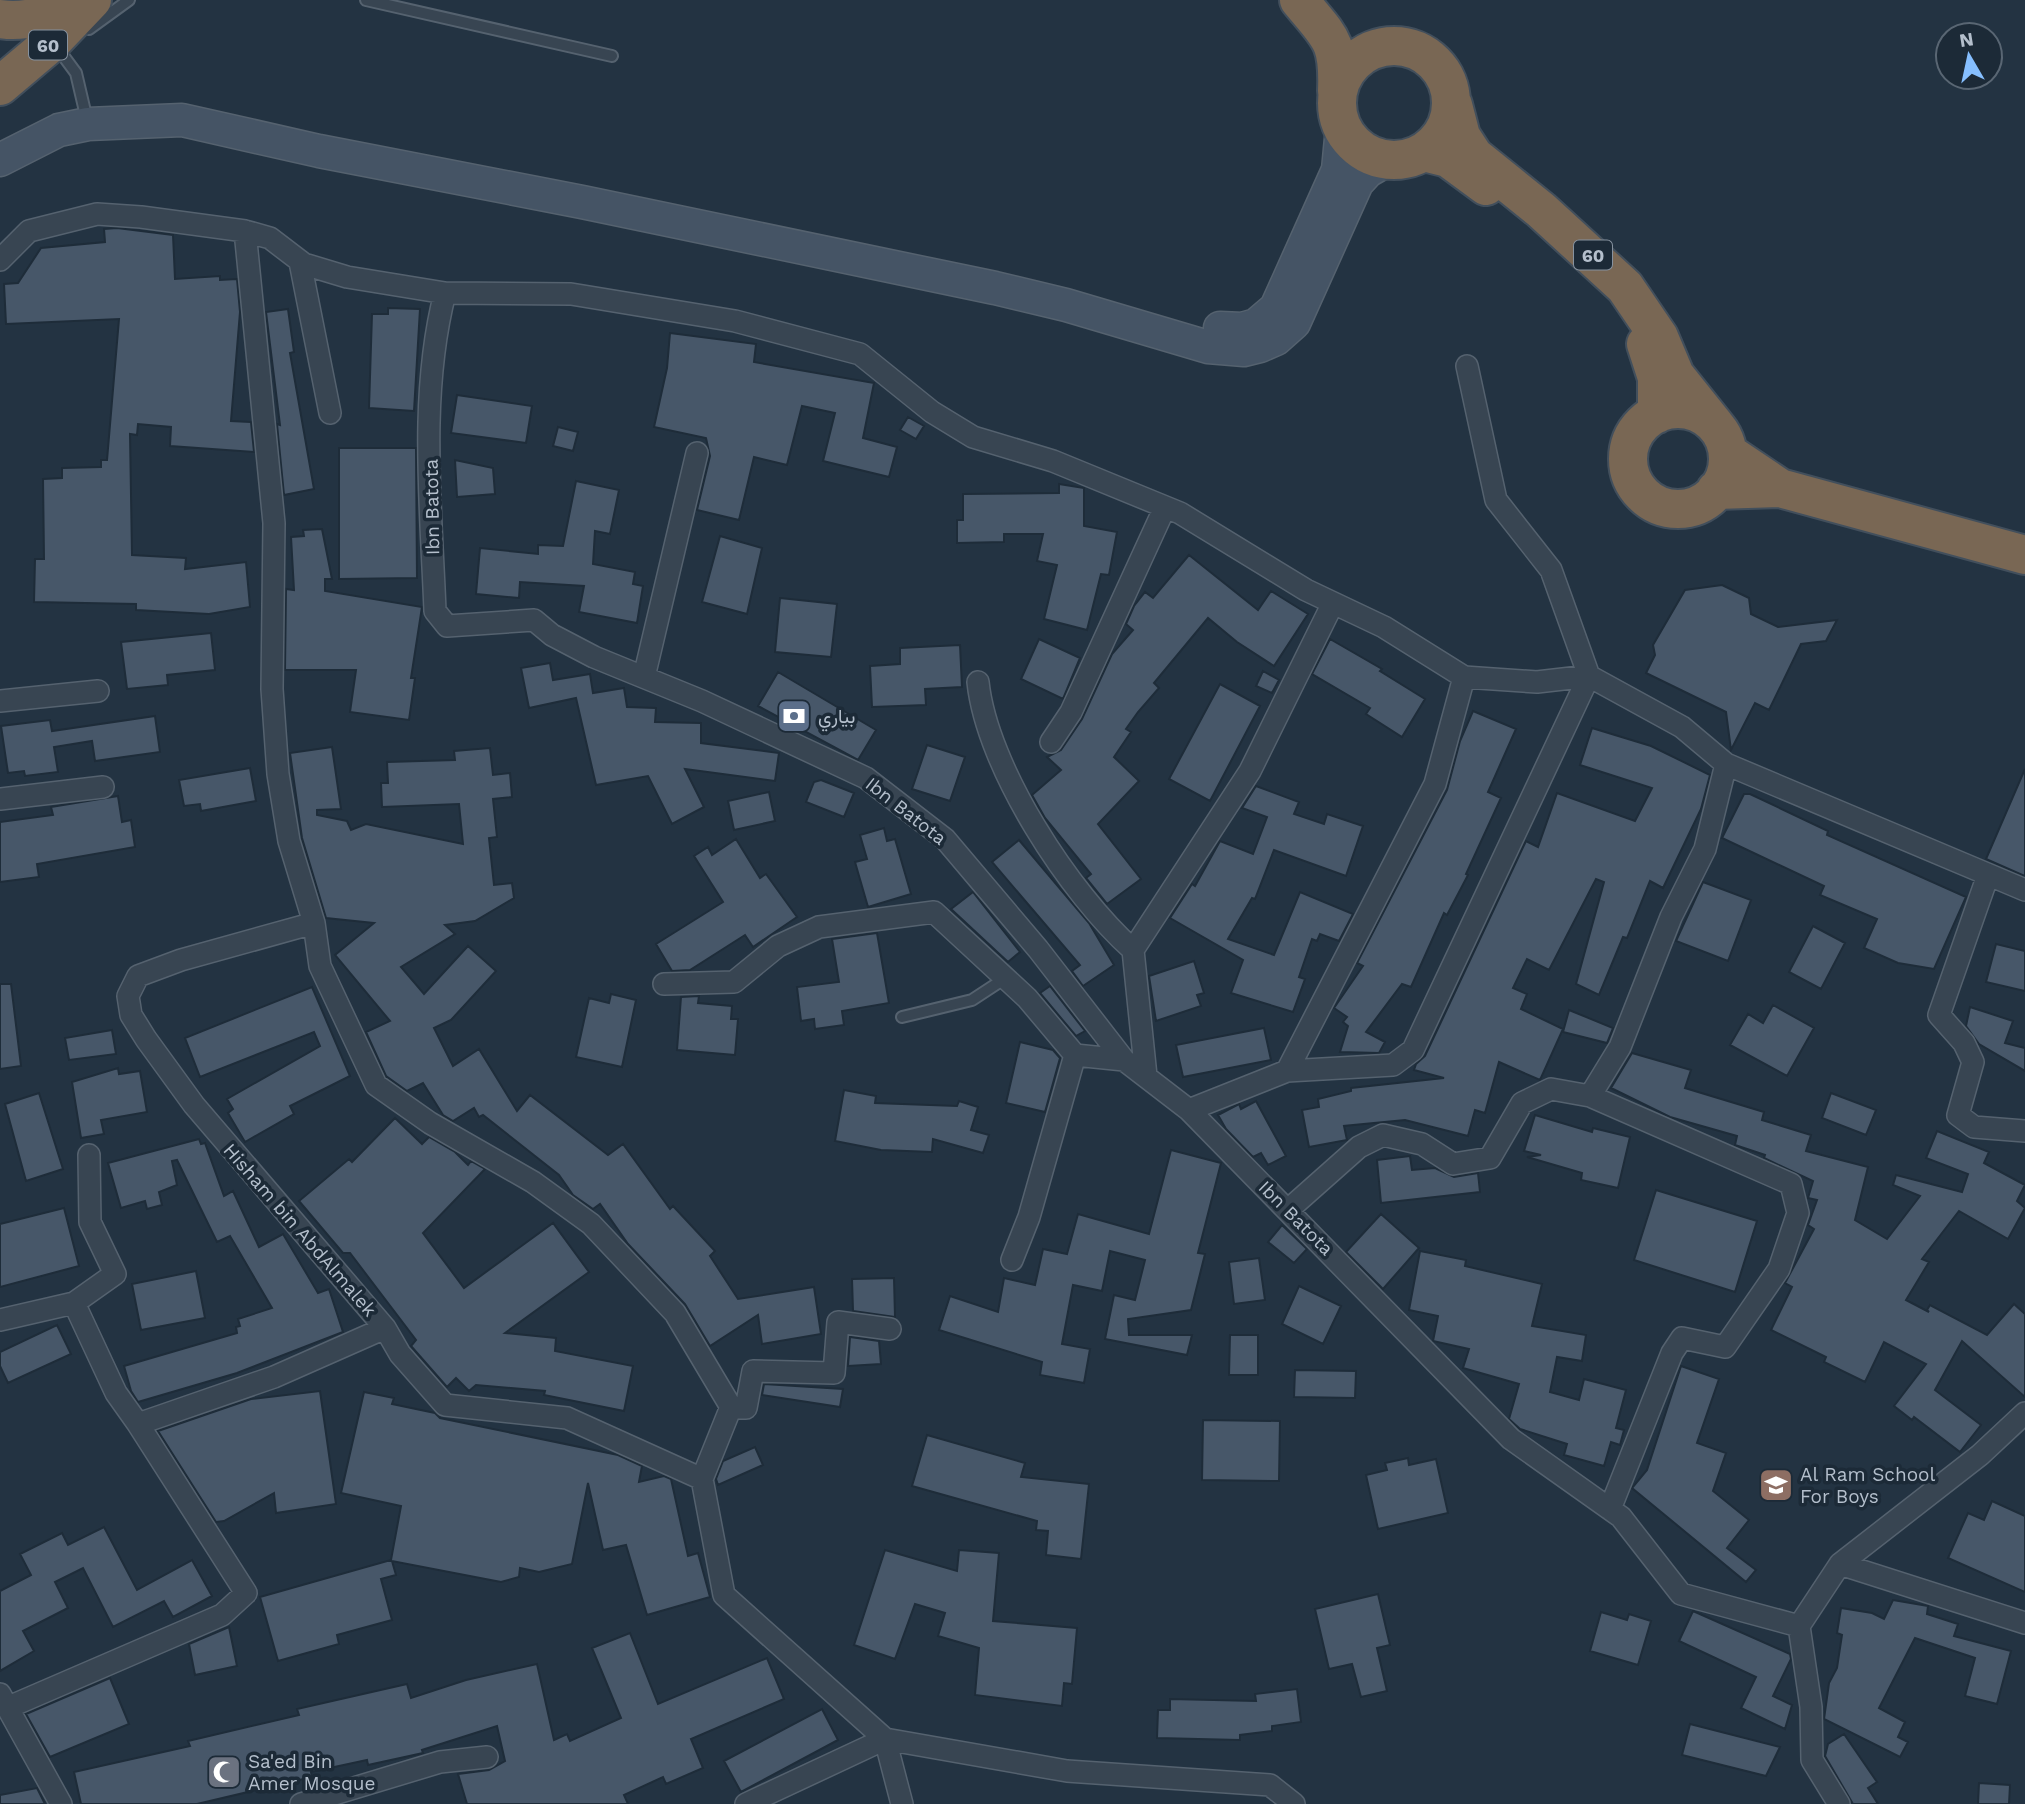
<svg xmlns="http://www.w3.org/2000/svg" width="2025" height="1804" viewBox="0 0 2025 1804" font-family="'Work Sans',Vazirmatn,sans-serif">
<rect width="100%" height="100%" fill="#233342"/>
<path fill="#475769" stroke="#1e2c39" stroke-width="2" d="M117,228L173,235L175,279L220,276V280L237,279L240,312L231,421L251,422L254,452L170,446L171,427L138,424L137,435L130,434L132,555L186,558L185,569L246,562L250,607L209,614L136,610V604L34,602L35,559H44L43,479L62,478V468L101,467V460H107L119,319L6,324L4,284L18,283L41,248L105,242L104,229Z
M388,308L420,309L414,411L369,408L372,314H388Z
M288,309L294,352L290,353L314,489L284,495L277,424L280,425L266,312Z
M670,333L756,344L754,362L874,383L863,438L897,447L889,477L823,461L835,413L802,406L787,465L754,457L739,520L697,510L710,456L706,438L654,427L667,368Z
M457,395L532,406L526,443L451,433Z
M908,417L924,426L916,439L900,430Z
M558,427L578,432L573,451L553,446Z
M339,448H416L417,578L339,579Z
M455,460L493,468L495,494L457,497Z
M576,481L619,490L610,534L595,531L593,564L635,572L633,584L643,586L637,623L579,612L584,586L520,582L519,598L476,594L480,548L538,554V545L563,546Z
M1059,484L1084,488V526L1117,532L1109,575L1101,574L1087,630L1044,619L1057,565L1037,561L1043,534H1004V542L957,543V520H963V494L1059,493Z
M322,529L332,579H325V591L422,607L411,678H415L409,720L350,712L356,670H285L286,589L294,590L291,537L304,536L303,530Z
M720,536L762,548L747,614L702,602Z
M1189,555L1258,610L1271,591L1308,614L1274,666L1237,642L1208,618L1154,683L1159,688L1138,712L1126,729L1131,732L1114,757L1139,781L1098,824L1141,879L1107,904L1086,878L1091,874L1045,818L1032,795L1061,770L1047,757L1061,750L1082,719L1112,654L1133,630L1126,624L1134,606L1145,592L1153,598Z
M1722,585L1749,598L1751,614L1778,627L1837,620L1826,641L1801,644L1769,710L1755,703L1731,750L1726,712L1646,673L1655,655L1653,645L1685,590Z
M780,598L837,604L831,657L775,652Z
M211,633L215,670L167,675L168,685L127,689L121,642Z
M1039,639L1080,658L1063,699L1021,679Z
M1330,639L1382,669L1380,671L1425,699L1402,737L1366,714L1370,708L1312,674Z
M960,645L962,687L925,689L926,705L872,707L870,666L900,664V648Z
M550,663L553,680L590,674L593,693L624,688L627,707L656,708L655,722L701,723V743L779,753L775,781L685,769L704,807L672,824L648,776L596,785L576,698L529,708L521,668Z
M1263,671L1279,680L1272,693L1256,686Z
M778,672L876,730L858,760L758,706Z
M1220,684L1260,706L1210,801L1169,779Z
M1473,711L1516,729L1488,792L1501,798L1466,874L1468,875L1447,915L1444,913L1411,987L1402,984L1366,1032L1385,1042L1379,1053L1340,1052L1348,1026L1343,1022L1347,1017L1334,1008L1363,966L1357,963L1447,790L1460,741Z
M155,716L160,752L95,761L92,741L54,747L58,772L25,776L24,771L8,773L1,726L50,720L52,731Z
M1592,728L1651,746L1710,775L1701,809L1663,888L1650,881L1627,938L1623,937L1599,995L1576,984L1604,882L1596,879L1549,970L1527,959L1513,988L1527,994L1521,1009L1563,1029L1540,1080L1499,1062L1485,1113L1475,1110L1468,1136L1405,1120L1344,1126L1347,1140L1309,1147L1302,1110L1319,1107L1318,1099L1351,1091V1088L1444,1078L1414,1070L1416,1064L1425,1056L1526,841L1538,847L1557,793L1635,821L1652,788L1580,765Z
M927,745L965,757L950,801L912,789Z
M332,747L341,809L317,810V815L347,821L351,830L366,824L463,844L459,804L382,807L381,783H388L387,762L455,760L454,751L490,748L493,775L510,773L512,797L493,799L497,837L489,838L494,885L512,883L514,898L475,921L445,925L455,934L401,967L424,994L468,946L496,971L451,1020L434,1028L453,1066L479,1049L517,1111L530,1095L608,1155L623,1144L670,1209L673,1206L715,1251L710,1256L738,1299L814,1287L821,1334L762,1344L758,1315L710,1346L685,1304L628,1244L600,1204L593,1209L573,1195L559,1175L483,1115L479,1117L474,1108L453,1121L443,1115L423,1083L407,1091L386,1076L366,1032L390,1021L335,955L374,923L326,918L302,838L290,753Z
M250,768L256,801L201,811L200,804L184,806L179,780Z
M2025,769V876L1986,859Z
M821,780L854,793L844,817L806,802L814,782Z
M1256,786L1299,802L1294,814L1324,824L1327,814L1363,826L1346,876L1274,850L1255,899L1252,898L1228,939L1274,955L1300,892L1353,914L1339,941L1320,934L1317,941L1312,939L1299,977L1305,979L1293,1012L1231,993L1243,960L1170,918L1192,884L1195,886L1220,841L1253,854L1267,817L1242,808Z
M769,792L775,821L734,830L728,801Z
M1744,794H1750L1828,831L1827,835L1966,897L1934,969L1898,963L1864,948L1877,919L1820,895L1824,886L1722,838Z
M118,796L122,822L131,820L135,847L37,864L39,877L0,882V822L53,815L51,807Z
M884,828L887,841L895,839L911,894L868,907L855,862L867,859L860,835Z
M736,839L760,878L766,874L797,917L753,947L745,935L690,970L672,971L656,944L723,902L694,856L708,847L712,855Z
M1019,840L1089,923L1114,965L1083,986L1072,971L1080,965L992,862Z
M1703,882L1751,900L1728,961L1676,941Z
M973,892L1020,952L1008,962L951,909Z
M1813,926L1845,943L1821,989L1789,972Z
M877,933L889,1003L842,1011L844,1025L815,1029L814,1019L801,1021L797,987L839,982L832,939Z
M1996,944L2025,951V991L1986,982Z
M1194,961L1204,993L1197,995L1201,1006L1156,1021L1149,976Z
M0,984H11L21,1066L0,1069Z
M1050,986L1085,1031L1076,1036L1040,993Z
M312,987L350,1076L290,1106L294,1114L245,1142L228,1113L233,1109L227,1099L320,1046L314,1032L200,1077L185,1038Z
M611,994L636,1000L622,1067L576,1057L589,998L609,1003Z
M699,996L698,1003L732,1006L731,1019H738L735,1055L677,1050L681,997Z
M1773,1005L1814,1028L1787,1076L1730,1045L1748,1014L1763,1023Z
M1970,1007L2013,1021L2005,1043L2025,1048V1071L1979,1044L1966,1026Z
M1569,1010L1613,1028L1607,1043L1563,1032Z
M1264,1028L1271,1060L1183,1077L1176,1045Z
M112,1030L116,1054L69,1060L65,1038Z
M1020,1042L1053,1050L1060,1058L1045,1112L1006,1103Z
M1632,1053L1691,1070L1685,1088L1764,1112L1762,1120L1811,1135L1806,1151L1868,1167L1855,1220L1887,1239L1920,1196L1893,1185L1896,1175L1962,1192L1968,1174L1926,1158L1937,1131L1989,1152L1984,1163L2025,1185L2017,1201L2025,1208L2008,1239L1959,1211L1922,1259L1929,1262L1906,1300L1929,1312L1927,1310L1930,1305L1987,1335L2014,1304L2025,1314V1397L1962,1341L1935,1390L1981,1425L1960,1452L1914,1417L1912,1420L1894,1406L1926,1364L1884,1342L1865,1382L1824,1362L1826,1357L1771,1330L1792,1287L1785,1283L1814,1229L1808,1225L1817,1200L1808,1198L1813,1181L1764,1158L1765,1155L1735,1145L1737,1136L1670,1117L1611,1088Z
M118,1068L119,1074L140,1071L147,1112L101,1120L104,1134L81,1138L72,1082Z
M844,1090L876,1096L875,1103L957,1106L959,1101L978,1107L971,1130L989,1135L983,1153L933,1139L932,1152L881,1150L835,1141Z
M39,1093L63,1169L26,1181L5,1104Z
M1831,1093L1876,1110L1866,1135L1822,1118Z
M1256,1101L1286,1156L1268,1165L1261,1153L1253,1157L1226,1129L1218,1115L1239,1104L1241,1109Z
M1535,1115L1592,1132L1593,1128L1630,1137L1618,1188L1581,1180L1582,1173L1527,1157L1541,1155L1524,1151Z
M395,1118L422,1144L429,1137L455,1152L468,1165L471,1161L485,1169L423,1233L464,1288L553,1223L589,1272L505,1333L556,1338L555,1351L633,1366L624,1411L544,1395L545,1391L476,1385L469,1391L456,1378L447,1387L411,1346L416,1340L350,1253H343L299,1201L349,1159L352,1162Z
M199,1139L201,1144L205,1143L224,1196L233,1191L259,1247L283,1234L318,1293L329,1289L343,1332L237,1373L138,1402L131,1391L124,1366L237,1333L236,1327L240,1326L238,1319L272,1308L230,1236L217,1242L177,1160L172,1161L177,1185L159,1192L162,1205L147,1209L145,1201L121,1208L108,1163Z
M1171,1150L1221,1163L1198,1253L1205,1254L1191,1310L1128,1319L1129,1335H1192L1187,1355L1105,1339L1114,1295L1135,1300L1145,1260L1110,1251L1102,1291L1073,1285L1062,1344L1090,1349L1084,1383L1040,1375L1042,1362L939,1330L950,1296L998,1312L1004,1278L1035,1285L1043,1249L1067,1254L1078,1214L1149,1234Z
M1410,1156L1412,1170L1435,1168L1454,1177L1478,1173L1480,1192L1381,1203L1377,1160Z
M1656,1190L1757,1221L1735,1292L1634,1260Z
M64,1208L79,1266L0,1287V1224Z
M1381,1214L1419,1248L1383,1289L1346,1252Z
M1282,1225L1307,1249L1294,1263L1268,1242Z
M1420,1251L1466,1260L1465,1266L1542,1284L1532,1326L1586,1335L1582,1361L1557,1357L1550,1392L1579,1400L1584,1379L1626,1390L1616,1428L1624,1430L1620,1445L1611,1442L1604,1466L1564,1455L1567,1444L1520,1429L1509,1419L1519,1384L1463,1368L1469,1349L1433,1341L1438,1316L1409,1310Z
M1259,1258L1265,1300L1234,1304L1229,1262Z
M196,1271L205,1318L141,1330L132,1284Z
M894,1278L895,1317L853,1311L852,1279Z
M1299,1286L1341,1306L1323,1344L1282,1324Z
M57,1325L71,1354L8,1383L0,1366V1352Z
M1230,1335H1258V1375H1229Z
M850,1337L879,1341L881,1364L848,1366Z
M1681,1366L1719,1379L1697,1443L1726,1453L1713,1491L1749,1520L1727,1548L1756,1570L1746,1582L1632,1488L1647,1470Z
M1295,1370L1356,1371L1355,1398L1294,1397Z
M764,1384L843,1389L840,1407L762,1395Z
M320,1391L336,1504L276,1513L274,1493L224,1521L216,1522L158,1431L251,1399Z
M364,1392L394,1398L392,1404L435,1413L440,1418L618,1455L642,1466L639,1482L664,1476L671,1479L688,1556L698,1553L710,1597L647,1615L626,1545L603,1550L588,1483L572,1564L539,1572L520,1568L519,1577L501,1582L392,1561L396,1575L381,1579L392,1620L337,1635L339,1644L278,1661L260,1597L391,1560L401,1506L341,1493Z
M1203,1420L1280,1421L1279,1481L1202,1480Z
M927,1435L1025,1463L1021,1477L1089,1484L1081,1559L1046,1555L1048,1531L1036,1530L1037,1521L912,1486Z
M755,1447L763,1465L718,1485L716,1479L723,1461Z
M1408,1458L1409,1465L1436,1459L1448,1513L1378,1529L1366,1475L1387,1470L1385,1463Z
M1992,1501L2025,1516V1592L1948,1558L1968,1513L1984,1520Z
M104,1527L137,1590L192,1560L212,1596L173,1617L164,1601L113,1627L83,1568L55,1582L68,1608L23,1631L34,1651L0,1671V1591L31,1575L20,1554L62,1533L68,1545Z
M885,1550L957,1571L959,1550L999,1553L993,1621L1077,1628L1072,1684L1064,1683L1062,1706L975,1695L979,1648L938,1636L945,1613L915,1604L895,1659L854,1645Z
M1378,1594L1390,1645L1377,1648L1387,1691L1361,1697L1352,1664L1329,1669L1315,1609Z
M1893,1600L1928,1606L1927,1614L1958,1624L1954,1636L2011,1651L1997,1704L1965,1696L1975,1658L1915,1638L1879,1708L1905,1722L1898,1737L1908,1742L1900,1757L1824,1719L1829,1683L1837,1668L1842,1635L1837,1633L1841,1608L1872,1613L1884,1619Z
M1693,1611L1790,1654L1791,1659L1773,1696L1792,1705L1785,1729L1741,1708L1756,1677L1679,1641Z
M1601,1612L1627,1620L1629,1614L1651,1621L1638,1665L1590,1651Z
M229,1627L237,1666L195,1675L189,1644Z
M630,1633L658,1704L767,1658L784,1699L691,1739L703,1768L666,1784L663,1777L624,1795L628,1804H467L458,1774L489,1770L505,1761L497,1726L422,1750L423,1753L368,1765L367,1760L311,1772L312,1777L197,1804H81L74,1772L190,1746L188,1741L299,1715L297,1709L407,1684L411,1698L466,1680L537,1664L554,1740L567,1734L570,1741L621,1718L592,1648Z
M110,1678L129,1724L50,1757L26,1714Z
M1297,1689L1301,1722L1272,1726V1731L1240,1735V1740L1157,1738L1158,1710H1170V1699L1256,1701L1255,1694Z
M822,1709L838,1740L741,1792L724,1761Z
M1690,1724L1780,1747L1766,1776L1682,1755Z
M1844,1734L1877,1782L1868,1788L1878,1804H1853L1825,1756L1828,1744Z
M1979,1783L2010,1785L2009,1804H1978Z
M37,1788L45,1804H0V1795Z"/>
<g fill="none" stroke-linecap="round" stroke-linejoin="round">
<g stroke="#55626f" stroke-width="14">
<path id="lane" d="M366,0L612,56
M89,29L129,0
M56,46L76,73L87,120
M902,1017L972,1000L1004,979"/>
</g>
<g stroke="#55626f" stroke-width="24">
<path id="street" d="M245,231L274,523L272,689L278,774L289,841L314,923L320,966L376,1085L430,1123L533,1182L591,1224L675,1313L731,1407L702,1479L724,1595L885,1739L902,1804
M0,260L29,231L97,214L141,217L245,231L270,238L304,264L347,277L445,293C419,394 431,507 435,611L447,626L534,620L552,635L594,657L702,701L866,778L945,839L1038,949L1124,1060L1189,1110L1511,1439L1621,1517L1681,1594L1799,1626
M300,262L330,413
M445,293L571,294L735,321L860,354L932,412L973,437L1053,461L1180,513L1306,590L1384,627L1464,677L1537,682L1589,676L1682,727L1726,764L2025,890
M644,677L697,453
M978,682C987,768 1070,894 1133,950
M0,701L98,691
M1051,742L1071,712L1165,507
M0,799L103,787
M1988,875L1939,1015L1964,1043L1973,1062L1958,1115L1974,1127L2025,1131
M314,923L181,960L138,976L128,996L131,1015L146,1039L194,1105L385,1328L400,1354L445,1405L567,1418L702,1479
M664,984L734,982L778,946L819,927L934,912L1027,998L1075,1055L1124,1060
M1287,1071L1435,784L1464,677
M1146,1076L1133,950L1250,771L1333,603
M1590,1096L1791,1184L1798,1213L1779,1269L1725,1347L1682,1338L1672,1353L1610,1509
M1189,1110L1287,1071L1393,1065L1413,1050L1589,676L1551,570L1496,500L1467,366
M1288,1210L1359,1147L1383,1135L1422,1144L1453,1164L1490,1158L1522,1103L1551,1089L1590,1096L1620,1047L1671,917L1705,849L1726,764
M1012,1260L1029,1217L1075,1055
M74,1303L115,1274L90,1222L89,1155
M0,1320L74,1303L116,1393L138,1424L274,1377L385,1328
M731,1407L746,1408L753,1371L834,1373L838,1322L890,1329
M1840,1564L1980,1455L2025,1413
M0,1694L61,1804
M9,1707L222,1615L246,1593L138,1424
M301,1804L440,1762L487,1757
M746,1804L885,1739L1067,1771L1270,1785L1294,1804
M1839,1804L1812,1760L1811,1707L1799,1626L1840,1564L2025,1623"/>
</g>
<g stroke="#55626f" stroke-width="35">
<path id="secondary" d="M0,160L59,130L88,124L182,120L319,151L582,202L995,288L1066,305L1208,347L1244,350L1260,346L1276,339L1294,323L1357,183L1368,171L1387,160
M1220,328L1242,329L1256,325L1276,308L1338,170L1342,128"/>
</g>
<g stroke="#424f5c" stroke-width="42">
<path id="highway" d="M1299,0C1330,38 1339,40 1337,91
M0,19C25,23 51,15 71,0
M1337 103a57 57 0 1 1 114 0a57 57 0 1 1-114 0Z
M0,86L52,42L92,0
M1453,105L1461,136L1474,156L1541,210L1625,287L1659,337L1675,375L1715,425
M1424,152L1448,158L1486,186
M1646,344L1657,378V414
M1628 459a50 50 0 1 1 100 0a50 50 0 1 1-100 0Z
M1780,488L2025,555
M1716,490L1780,488L1728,453"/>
</g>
<use href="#lane" stroke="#384552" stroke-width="10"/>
<use href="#street" stroke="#384552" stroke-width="21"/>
<use href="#secondary" stroke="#455465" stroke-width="32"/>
<use href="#highway" stroke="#796754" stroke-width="38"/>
</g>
<defs>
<g id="bank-square" transform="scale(1.75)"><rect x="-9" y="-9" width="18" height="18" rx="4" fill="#5c6f8a" stroke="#1c2a37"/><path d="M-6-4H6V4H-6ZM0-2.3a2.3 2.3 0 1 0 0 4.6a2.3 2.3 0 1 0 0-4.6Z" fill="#fff"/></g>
<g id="school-square" transform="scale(1.75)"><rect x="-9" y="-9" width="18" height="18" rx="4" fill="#8d6e63" stroke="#1c2a37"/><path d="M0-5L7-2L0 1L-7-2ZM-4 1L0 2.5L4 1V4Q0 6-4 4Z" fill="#fff"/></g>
<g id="mosque-square" transform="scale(1.75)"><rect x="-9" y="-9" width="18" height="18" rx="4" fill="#6b7280" stroke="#1c2a37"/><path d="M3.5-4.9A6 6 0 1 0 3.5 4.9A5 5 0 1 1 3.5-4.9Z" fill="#fff"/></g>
</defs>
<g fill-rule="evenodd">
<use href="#bank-square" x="794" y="716"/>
<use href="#school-square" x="1776" y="1485"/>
<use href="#mosque-square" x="224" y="1772"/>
</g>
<g text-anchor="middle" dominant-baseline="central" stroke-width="7" stroke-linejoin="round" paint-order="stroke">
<g fill="#1c2a37" stroke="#86929f" stroke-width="2">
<rect x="29" y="30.5" width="38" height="29" rx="5"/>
<rect x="1574" y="240.5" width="38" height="29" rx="5"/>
</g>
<g font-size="18" font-weight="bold" fill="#b4bfcc">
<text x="48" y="45">60</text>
<text x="1593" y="255">60</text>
</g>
<g font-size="19" fill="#b4bfcc" stroke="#1c2a37">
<text transform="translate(432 507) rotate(-91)">Ibn Batota</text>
<text transform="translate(906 811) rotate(38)">Ibn Batota</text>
<text transform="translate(1296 1218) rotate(45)">Ibn Batota</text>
<text transform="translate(300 1230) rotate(49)">Hisham bin AbdAlmalek</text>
</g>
<g font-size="19" fill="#b4bfcc" stroke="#1c2a37" text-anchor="start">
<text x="818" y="716">بياري</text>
<text x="1800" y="1474">Al Ram School<tspan x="1800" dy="22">For Boys</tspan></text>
<text x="248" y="1761">Sa'ed Bin<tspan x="248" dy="22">Amer Mosque</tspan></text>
</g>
</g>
<g transform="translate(1969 56) rotate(351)"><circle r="33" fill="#1c2a37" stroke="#596673" stroke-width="2"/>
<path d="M0-5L12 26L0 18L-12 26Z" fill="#86bfff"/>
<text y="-10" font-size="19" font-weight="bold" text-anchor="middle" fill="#b4bfcc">N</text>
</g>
</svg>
